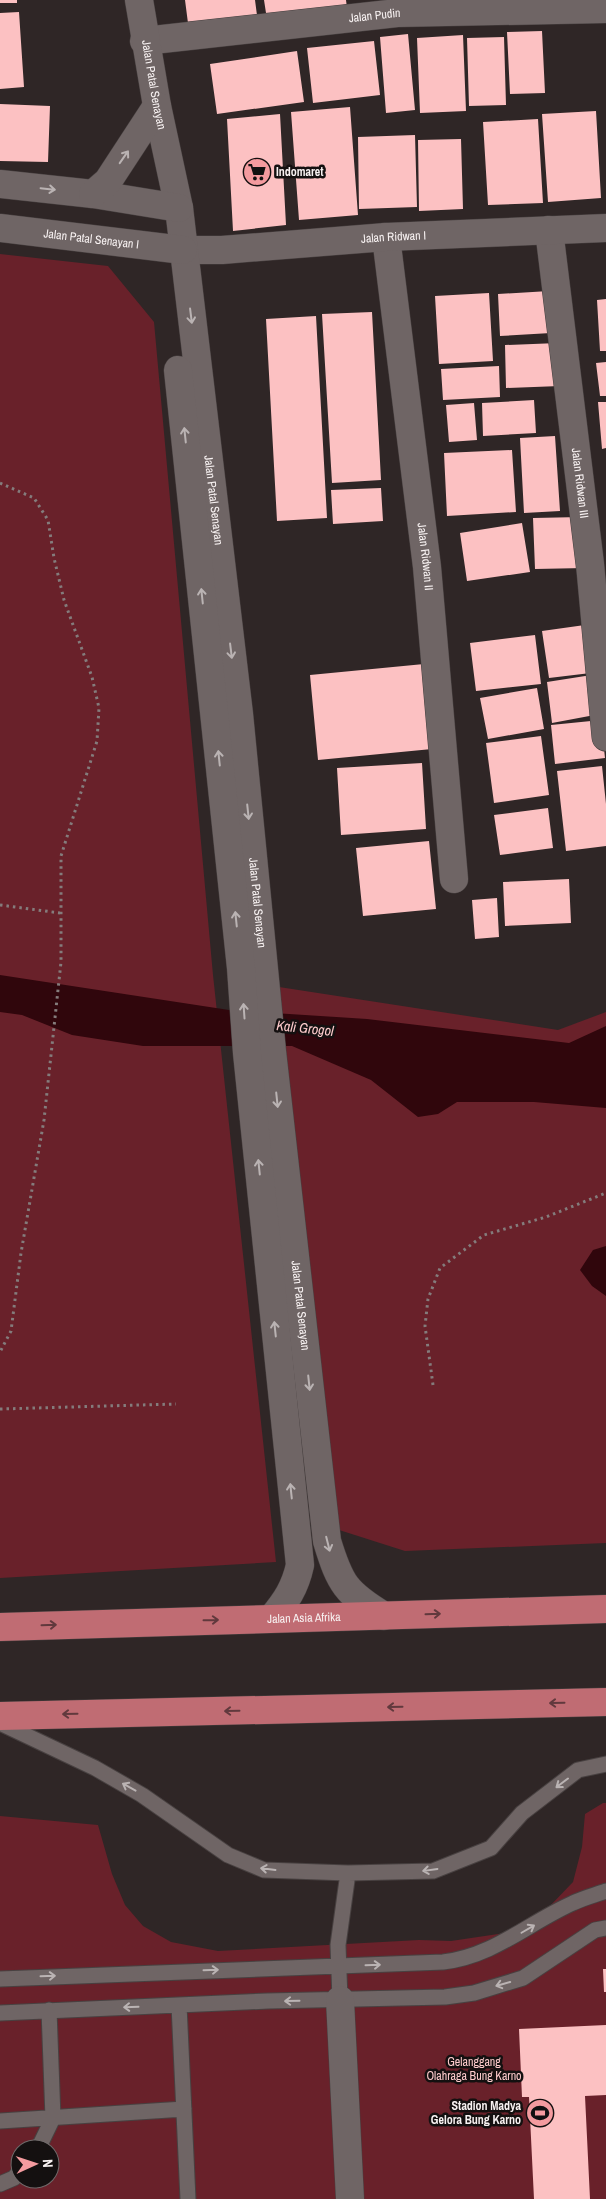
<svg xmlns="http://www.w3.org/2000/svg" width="606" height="2199" viewBox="0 0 606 2199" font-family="'Archivo Narrow',sans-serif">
<rect width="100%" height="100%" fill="#2f2626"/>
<path fill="#69212a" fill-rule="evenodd" d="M0,254L108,266L154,322L213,975L276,1562L0,1578Z
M279,987L558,1030L606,1012V1543L405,1551L336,1529Z
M603,1803H606V2199H0V1816L98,1825L112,1874L125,1905L143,1926L171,1942L218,1951L419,1940L451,1941L512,1932L549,1907L573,1882L582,1847L585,1814ZM20,2149H50V2179H20Z"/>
<path fill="#30060c" d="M0,975L229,1010L367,1019L569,1043L606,1026V1108L534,1102H457L438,1114L418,1117L371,1080L292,1046H143L72,1035L22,1015L0,1012Z
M606,1246V1296L592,1286L580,1270L593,1250Z"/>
<path fill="#fcc1c2" d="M0,0H17V3H0Z
M185,0H255L258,23L189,31Z
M264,0H346L348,16L268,26Z
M19,12L24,87L0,89V13Z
M542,31L545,93L510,94L507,32Z
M408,34L415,110L386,113L380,37Z
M463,35L466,111L420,113L417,38Z
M504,37L506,105L469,106L467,38Z
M374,41L380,95L313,103L307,48Z
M297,51L304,102L217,114L210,64Z
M0,104L50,106L48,162L0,161Z
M350,107L358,215L299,220L291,112Z
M596,111L601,198L548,202L542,114Z
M280,114L286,225L233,231L227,119Z
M538,119L543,203L488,205L483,122Z
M415,135L417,207L359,209L358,137Z
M461,139L463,209L419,211L418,140Z
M549,291L551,333L500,336L498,294Z
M489,293L493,361L439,364L435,296Z
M606,299V351H600L597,300Z
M372,312L381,480L332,483L322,314Z
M316,316L327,518L277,521L266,319Z
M558,343L560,386L506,388L505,345Z
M606,362V396H600L596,363Z
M499,366L500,397L443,400L441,369Z
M534,400L536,433L483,436L482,403Z
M598,402H606V448L602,449Z
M474,403L477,440L449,442L446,405Z
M555,436L560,511L524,513L520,438Z
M512,450L516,512L447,516L444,453Z
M381,488L383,521L333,524L331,490Z
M581,517L585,568L535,569L533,518Z
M522,523L530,572L467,581L460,533Z
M592,624L599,672L549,678L542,631Z
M535,635L541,684L476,691L470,643Z
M424,664L432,749L318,760L310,675Z
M598,674L600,714L552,723L547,682Z
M537,688L544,729L488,739L480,698Z
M601,720L605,758L555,764L551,725Z
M541,736L549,795L494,803L486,743Z
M422,763L426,829L341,835L337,768Z
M602,766L606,804V846L566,851L557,771Z
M548,808L553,848L500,855L494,815Z
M429,841L436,909L363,916L356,848Z
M569,879L571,923L505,926L503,882Z
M497,898L499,937L475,939L472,900Z
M603,1969H606V1992H604Z
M606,2025V2095L585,2096L590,2199H534L529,2097H522L519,2029Z"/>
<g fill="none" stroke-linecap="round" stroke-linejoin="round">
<g stroke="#484141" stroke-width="17">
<path id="lane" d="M0,1723L95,1768L142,1795L228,1855L264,1870L348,1873L433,1871L491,1848L522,1813L578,1770L606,1764
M0,1979L443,1962C494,1956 528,1923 573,1903C583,1898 595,1895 606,1891
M340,2000L338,1945L348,1873
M179,2005L188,2199
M0,2013L268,2001L445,1997L474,1993L523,1978L595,1930L606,1928
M0,2121L184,2109
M38,2149L53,2118L49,2010
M0,2184L14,2178L20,2171"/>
</g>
<g stroke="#484141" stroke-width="29">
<g id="street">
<path id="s1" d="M144,41L397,13L606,9"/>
<path id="s2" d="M549,230L590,564L606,737"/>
<path id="s3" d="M386,237L427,567L454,879"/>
<path id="s4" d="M183,250H222L386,237L606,228"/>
<path d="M340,2000L350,2199"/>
</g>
</g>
<g stroke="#484141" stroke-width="29">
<g id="secondary">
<path id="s5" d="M139,0L157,106L179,208L239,714L272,1051L327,1541C340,1584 346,1593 384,1616"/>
<path d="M0,184L93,194L179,208"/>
<path d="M93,194L108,181L157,106"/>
<path id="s6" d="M0,228L183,250"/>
<path d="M178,370L241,968L247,1053L300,1565C295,1588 286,1601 272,1618"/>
</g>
</g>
<g stroke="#484141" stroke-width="29">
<g id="primary">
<path id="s7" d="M0,1627L606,1609"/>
<path d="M0,1716L606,1702"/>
</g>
</g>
<path stroke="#847c7c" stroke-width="3" stroke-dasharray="2.5 4" stroke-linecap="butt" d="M0,483L34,498L48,520L54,558L64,600L92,677L99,708L97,741L61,856V962L44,1120L21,1253L11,1331L0,1352
M0,905L60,913
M433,1385L425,1326L428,1299L440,1268L484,1235L546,1217L606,1193
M0,1409L176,1404"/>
<use href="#lane" stroke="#6f6565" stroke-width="15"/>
<use href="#street" stroke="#6f6565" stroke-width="28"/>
<use href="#secondary" stroke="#6f6565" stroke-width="28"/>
<use href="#primary" stroke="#c06c73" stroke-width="28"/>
</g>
<defs><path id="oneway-shaft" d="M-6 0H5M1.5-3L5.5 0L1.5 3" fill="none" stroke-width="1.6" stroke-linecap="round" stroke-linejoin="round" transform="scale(1.25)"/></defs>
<g stroke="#bab3b3">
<use href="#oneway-shaft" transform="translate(124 157) rotate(-55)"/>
<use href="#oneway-shaft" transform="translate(48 189) rotate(6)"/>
<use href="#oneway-shaft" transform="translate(191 316) rotate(83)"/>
<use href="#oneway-shaft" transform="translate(185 435) rotate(-96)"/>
<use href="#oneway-shaft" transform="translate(202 596) rotate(-96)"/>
<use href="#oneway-shaft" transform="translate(231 651) rotate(83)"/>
<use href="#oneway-shaft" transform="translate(219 758) rotate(-96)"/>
<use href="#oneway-shaft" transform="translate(248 812) rotate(84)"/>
<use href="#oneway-shaft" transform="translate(236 919) rotate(-96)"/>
<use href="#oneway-shaft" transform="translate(244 1011) rotate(-94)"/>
<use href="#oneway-shaft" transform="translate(277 1100) rotate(84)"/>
<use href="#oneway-shaft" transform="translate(259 1167) rotate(-96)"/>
<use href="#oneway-shaft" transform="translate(275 1329) rotate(-96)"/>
<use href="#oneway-shaft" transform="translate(309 1383) rotate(84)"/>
<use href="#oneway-shaft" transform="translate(291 1491) rotate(-96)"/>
<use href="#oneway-shaft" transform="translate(328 1544) rotate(76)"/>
<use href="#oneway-shaft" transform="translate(562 1783) rotate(143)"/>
<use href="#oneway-shaft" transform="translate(129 1787) rotate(-151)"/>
<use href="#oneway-shaft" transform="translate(268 1869) rotate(-173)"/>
<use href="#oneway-shaft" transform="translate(430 1870) rotate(172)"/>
<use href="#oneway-shaft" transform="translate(528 1929) rotate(-30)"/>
<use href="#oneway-shaft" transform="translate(373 1965) rotate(-2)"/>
<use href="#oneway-shaft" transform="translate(211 1970) rotate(-2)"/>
<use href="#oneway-shaft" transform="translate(48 1976) rotate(-2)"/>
<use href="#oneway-shaft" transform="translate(503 1984) rotate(164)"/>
<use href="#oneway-shaft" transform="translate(292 2001) rotate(179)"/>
<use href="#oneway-shaft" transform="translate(131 2007) rotate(178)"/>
</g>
<g stroke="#61393d">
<use href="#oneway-shaft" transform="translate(433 1614) rotate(-2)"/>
<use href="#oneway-shaft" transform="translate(211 1620) rotate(-1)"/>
<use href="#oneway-shaft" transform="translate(49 1625) rotate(-2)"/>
<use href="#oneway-shaft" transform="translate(557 1703) rotate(179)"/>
<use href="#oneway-shaft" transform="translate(395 1707) rotate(179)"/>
<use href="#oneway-shaft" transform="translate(232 1711) rotate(179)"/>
<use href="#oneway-shaft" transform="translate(70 1714) rotate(179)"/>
</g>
<defs>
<g id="supermarket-disc" transform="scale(1.4375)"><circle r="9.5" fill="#f49b9f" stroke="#141010"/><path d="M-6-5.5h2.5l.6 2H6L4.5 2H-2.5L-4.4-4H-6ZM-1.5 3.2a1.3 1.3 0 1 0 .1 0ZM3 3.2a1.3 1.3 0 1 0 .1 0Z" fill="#111"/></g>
<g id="stadium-disc" transform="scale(1.4375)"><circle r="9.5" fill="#f49b9f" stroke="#141010"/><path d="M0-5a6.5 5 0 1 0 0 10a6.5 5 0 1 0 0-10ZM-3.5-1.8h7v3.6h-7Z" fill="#111"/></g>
</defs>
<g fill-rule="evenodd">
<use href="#supermarket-disc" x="257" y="172"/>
<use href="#stadium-disc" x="540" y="2113"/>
</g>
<g text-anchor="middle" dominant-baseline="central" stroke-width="5" stroke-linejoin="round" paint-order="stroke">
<g font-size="12" fill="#f8f2f2" stroke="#141010">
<text stroke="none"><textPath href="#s1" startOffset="232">Jalan Pudin</textPath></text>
<text stroke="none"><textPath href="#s5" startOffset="86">Jalan Patal Senayan</textPath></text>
<text stroke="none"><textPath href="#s4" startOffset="211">Jalan Ridwan I</textPath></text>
<text stroke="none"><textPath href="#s6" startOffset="92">Jalan Patal Senayan I</textPath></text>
<text stroke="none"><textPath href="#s2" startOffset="255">Jalan Ridwan III</textPath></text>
<text stroke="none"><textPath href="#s5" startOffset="506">Jalan Patal Senayan</textPath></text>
<text stroke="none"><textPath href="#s3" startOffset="322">Jalan Ridwan II</textPath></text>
<text stroke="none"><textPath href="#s5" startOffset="911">Jalan Patal Senayan</textPath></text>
<text stroke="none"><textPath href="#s5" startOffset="1316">Jalan Patal Senayan</textPath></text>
<text stroke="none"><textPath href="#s7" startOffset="304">Jalan Asia Afrika</textPath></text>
</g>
<g font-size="12" font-weight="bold" fill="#f8f2f2" stroke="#141010" text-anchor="start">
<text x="276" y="172">Indomaret</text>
<text x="521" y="2106" text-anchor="end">Stadion Madya<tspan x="521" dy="14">Gelora Bung Karno</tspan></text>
</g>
<g font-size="12" fill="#ffcccd" stroke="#141010">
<text x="474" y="2062">Gelanggang<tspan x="474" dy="14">Olahraga Bung Karno</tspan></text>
</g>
<g font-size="14" font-style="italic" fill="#ffcccd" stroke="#141010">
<text transform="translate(305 1028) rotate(6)">Kali Grogol</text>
</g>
</g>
<g transform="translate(35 2164) rotate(87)"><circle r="24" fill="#141010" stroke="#6f6a6a"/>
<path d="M0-4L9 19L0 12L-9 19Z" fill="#f49b9f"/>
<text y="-8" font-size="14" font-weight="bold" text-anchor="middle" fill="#f8f2f2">N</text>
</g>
</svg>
